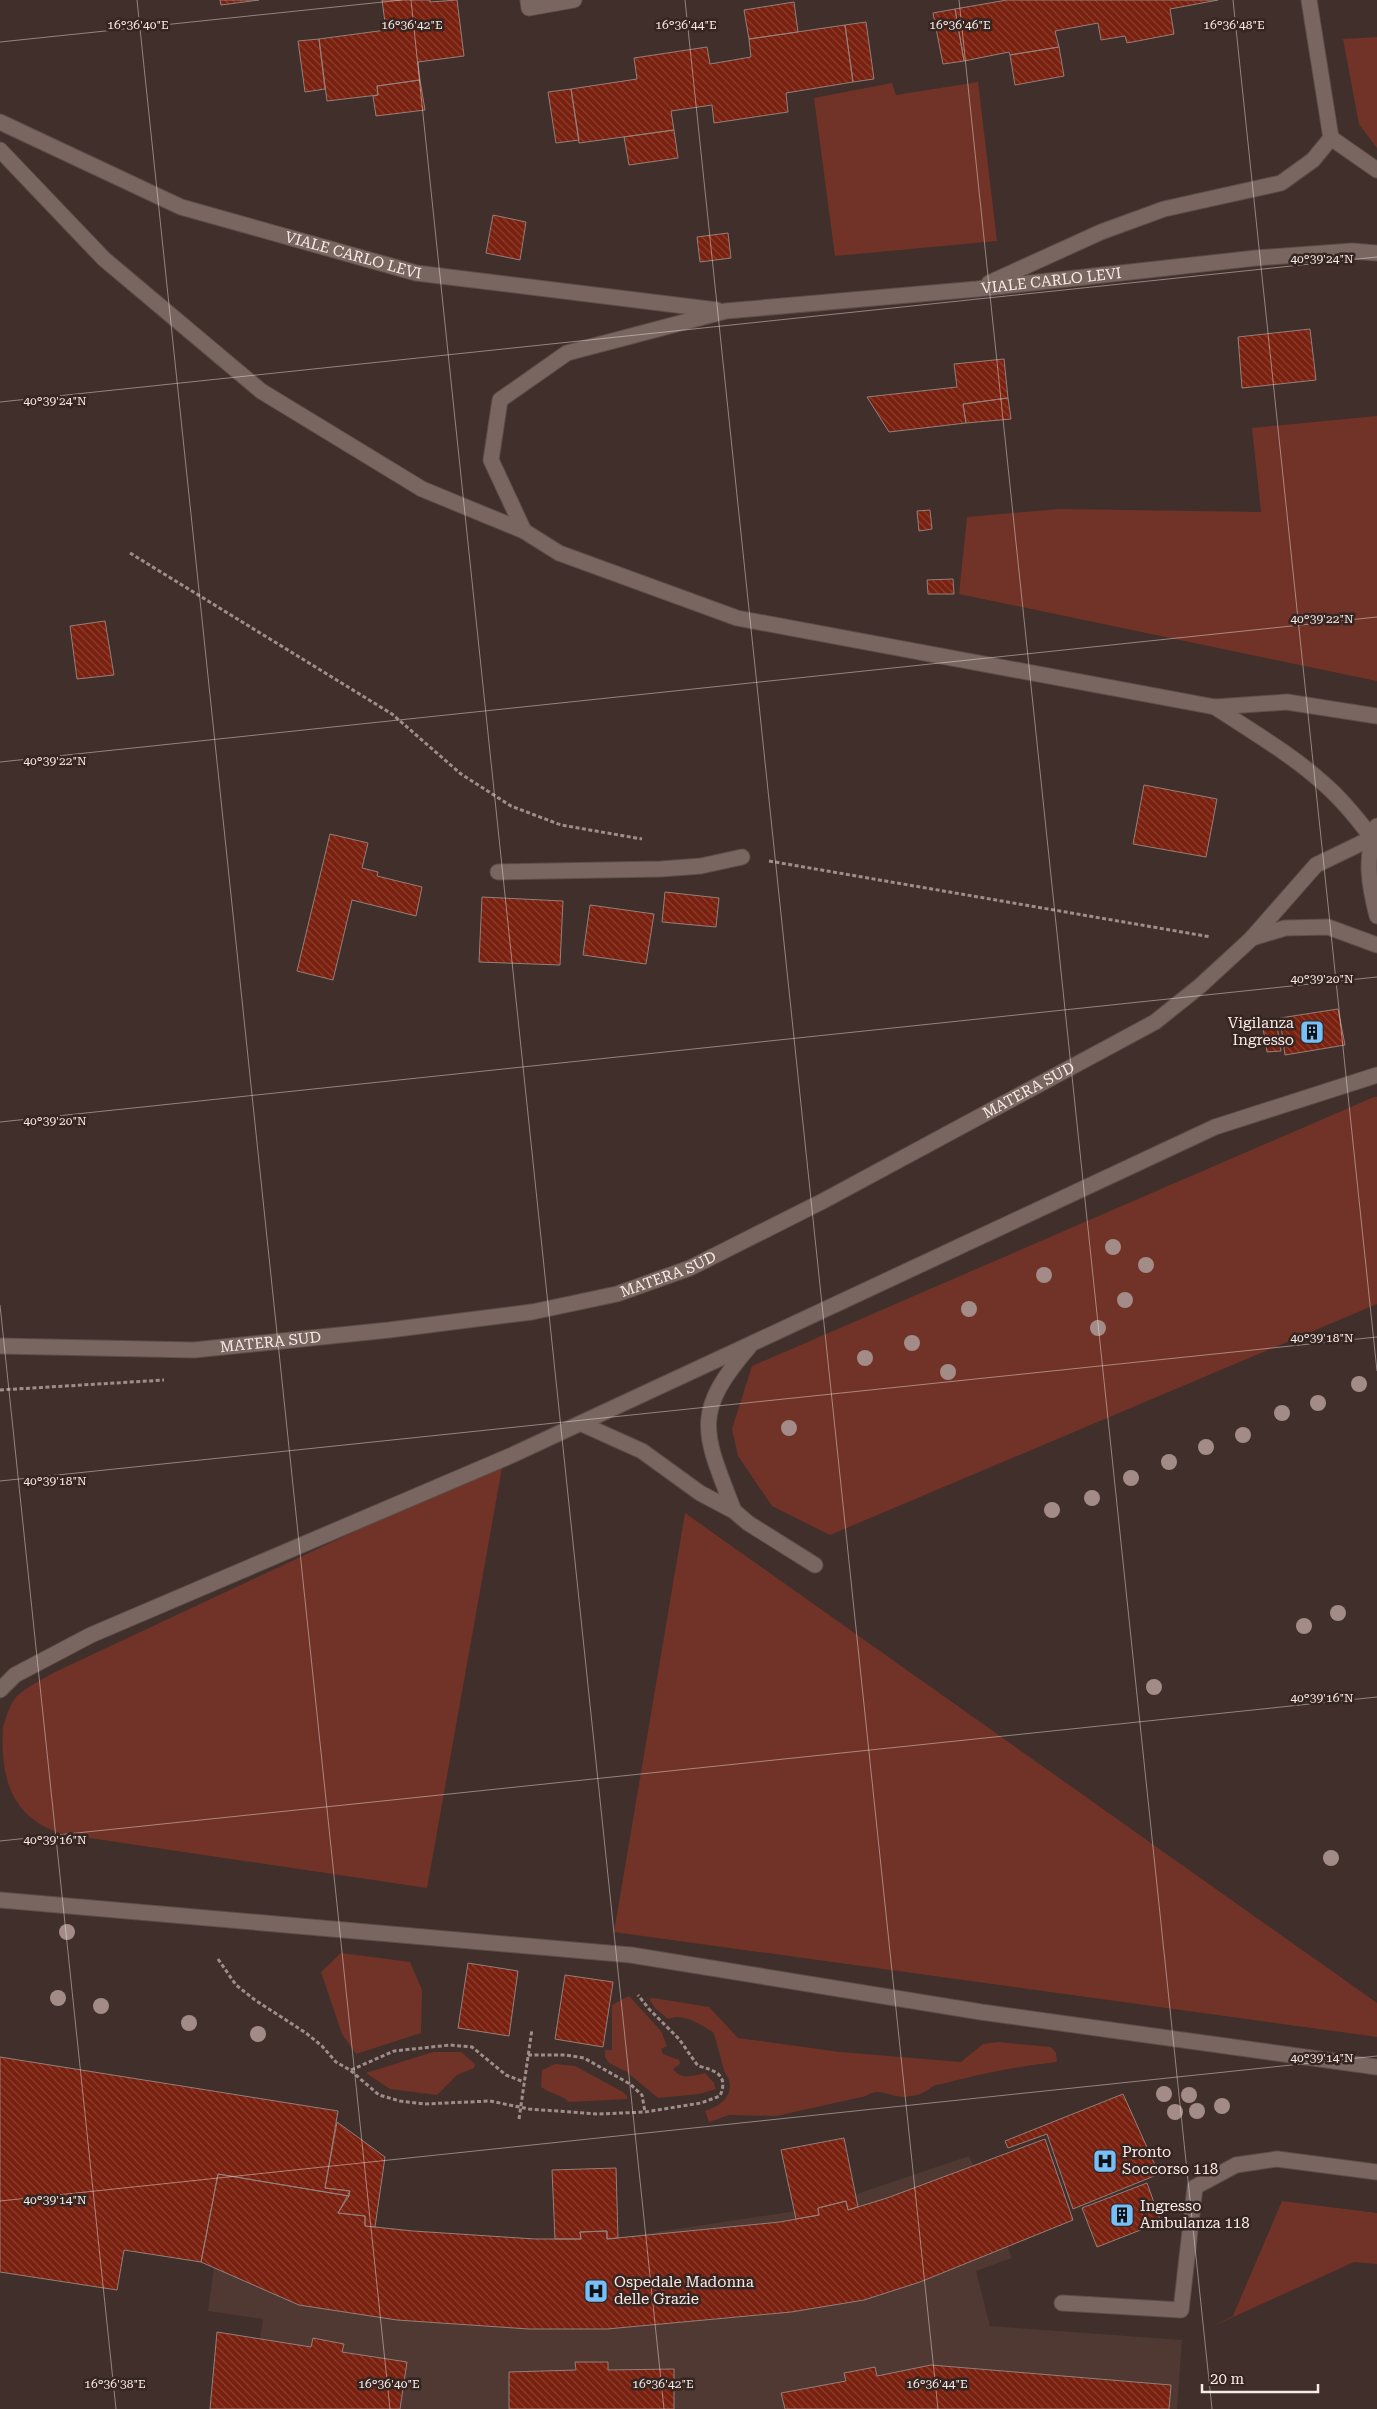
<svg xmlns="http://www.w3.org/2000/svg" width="1377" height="2409" viewBox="0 0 1377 2409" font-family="'Roboto Serif',serif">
<defs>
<pattern id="building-back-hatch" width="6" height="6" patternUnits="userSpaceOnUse" patternTransform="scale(1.25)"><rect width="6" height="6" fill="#79200f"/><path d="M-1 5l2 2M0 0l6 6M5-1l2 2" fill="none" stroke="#8d4132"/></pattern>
</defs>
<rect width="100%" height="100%" fill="#412f2b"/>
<path fill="#503933" d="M969,2156L1012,2258L976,2271L990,2326L1182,2340L1177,2409H249L263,2319L208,2311L222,2207L400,2242H591L816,2208Z"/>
<path fill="#713327" d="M1377,37V148L1359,124L1343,39Z
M978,82L997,241L835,256L814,98L892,83L896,95Z
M1377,416V681L959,594L967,517L1060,509L1261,512L1252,428Z
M1374,1097H1377V1304L830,1535L772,1506L738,1456L732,1429L752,1366Z
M503,1462L427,1888L63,1834C12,1819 0,1779 3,1727C6,1718 10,1703 17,1696C27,1687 41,1680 53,1673Z
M685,1513L1377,2003V2037L614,1932Z
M341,1953L410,1962L422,1990L421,2033L356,2054L342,2034L321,1972Z
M629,1996L661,2031L667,2046L661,2049L663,2054L679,2060L680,2064L673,2069C681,2080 693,2076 705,2073L714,2083L716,2089L699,2094L658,2098L627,2072L609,2063L605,2057V2050H612V2005Z
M653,1998L709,2007L738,2038L840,2052L961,2062L983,2044L998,2042L1051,2047L1056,2053L1057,2062C1017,2066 977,2075 937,2085C931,2086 929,2090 924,2092C920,2095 911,2096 906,2097C891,2098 880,2086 866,2096L776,2116L729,2115L709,2122L705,2111C718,2107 734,2097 729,2080C728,2077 725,2074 724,2070C720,2057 718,2044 713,2032C699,2024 683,2012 668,2019L655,2008L649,1999Z
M433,2052H461L475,2064L474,2068L457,2075L437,2095L390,2089L366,2073Z
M555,2064L575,2066L623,2092L627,2096V2099L569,2102C560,2094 551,2094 541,2087L542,2070Z
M1282,2201L1377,2213V2264L1354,2262L1209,2328L1233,2316Z"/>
<path fill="url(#building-back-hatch)" stroke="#947f7a" d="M220,0H259L221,5Z
M382,0H430V2L457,0L464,56L418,62L420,80L377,86L378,95L327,101L319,39L386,30Z
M1007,0H1218L1170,9L1174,34L1127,43L1125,36L1101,40L1098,23L1055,31L1059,47L1010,55L1009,52L964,61L955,9Z
M794,2L798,32L749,39L744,10Z
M955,9L964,61L943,64L933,13Z
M866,22L874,79L853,82L845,25Z
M845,25L853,82L786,93L788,112L714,123L712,105L671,111L674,130L579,143L571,89L637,79L634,58L707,47L710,64L751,57L749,39Z
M319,39L325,89L305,92L298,41Z
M1059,47L1064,76L1015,85L1010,55Z
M420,80L425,110L376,116L373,96L378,95L377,86Z
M571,89L579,140L556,143L548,92Z
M674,130L678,158L629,165L624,137Z
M493,215L526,222L520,260L486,253Z
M728,233L731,258L700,262L697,237Z
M1310,329L1316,380L1242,388L1238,337Z
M1004,359L1008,398L963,404L966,423L889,432L867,397L957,387L954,364Z
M1008,398L1011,419L966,423L963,404Z
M930,510L932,529L919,531L917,511Z
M953,579L954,594H928L927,580Z
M105,621L114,675L77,679L70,626Z
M1144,785L1217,799L1206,857L1133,844Z
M330,834L368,843L362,868L378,872L377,876L422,887L416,916L352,900L333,980L297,971Z
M665,892L719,898L716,927L662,922Z
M482,897L563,901L560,965L479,962Z
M590,905L654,914L646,964L583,955Z
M1338,1009L1345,1045L1285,1055L1280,1018Z
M1276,1020L1281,1051L1267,1052L1262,1022Z
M468,1963L518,1971L509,2036L458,2028Z
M565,1975L613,1982L603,2047L555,2039Z
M0,2057L338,2111L325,2188L350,2191L349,2196L218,2174L201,2262L124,2250L117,2290L0,2272Z
M1123,2094L1159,2174L1073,2209L1047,2134L1008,2148L1005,2141Z
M337,2122L385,2157L375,2227L365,2226V2216L338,2213L350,2191L325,2188Z
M844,2138L858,2207L848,2210L846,2201L818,2208L819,2215L796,2219L781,2150Z
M1045,2139L1073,2220L920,2282L864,2300L791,2312L607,2329H529L397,2320L299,2305L201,2262L218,2174L349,2196L338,2213L365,2216V2226L413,2231L535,2239H581L580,2232L607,2231V2239L780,2222L819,2215L818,2208L846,2201L848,2210L887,2198Z
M616,2168L618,2238L607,2239V2231L580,2232L581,2239H555L552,2170Z
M1147,2183L1161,2222L1097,2247L1082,2208Z
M217,2332L311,2347L313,2338L344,2344L342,2352L407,2362L400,2409H210Z
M575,2362H608V2370L674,2369V2409H509V2372L576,2370Z
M931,2365L1171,2385L1169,2409H785L781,2393L846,2381L844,2373L875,2367L877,2376Z"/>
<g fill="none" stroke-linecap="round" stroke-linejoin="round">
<g stroke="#5d4e4a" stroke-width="17">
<path id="lane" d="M498,872L661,869L701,866L742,857
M582,1424L642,1451L700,1493L734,1511L748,1523L815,1565
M734,1511C704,1433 691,1414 749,1347
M0,1690L15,1675L91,1635L510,1456L753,1343
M0,1900L631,1955L981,2012L1377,2067"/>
</g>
<g stroke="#5d4e4a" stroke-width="17">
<g id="street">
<path d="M528,0L529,8L574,0"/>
<path d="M1309,0L1331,138"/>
<path id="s1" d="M0,122L181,207L416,273L717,310"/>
<path d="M1331,138L1377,170"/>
<path d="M989,283L1101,232L1164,209L1281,183L1313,160L1331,138"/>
<path id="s2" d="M524,531L491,460L500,400L567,353L726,311L977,289L1256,258L1352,251L1377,253"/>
<path d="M753,1343L1215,1127L1377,1075"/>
<path d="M1062,2303L1181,2310L1195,2187L1236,2165L1277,2159L1377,2172"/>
</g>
</g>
<g stroke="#5d4e4a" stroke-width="17">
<g id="secondary">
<path d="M0,150L104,259L261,391L422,489L524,531L559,553L737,618L1215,707L1287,702L1377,716"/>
<path d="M1215,707C1251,731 1291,754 1323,783C1342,799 1357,818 1372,838"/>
<path d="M1377,826C1364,857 1369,885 1377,916"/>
<path d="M1252,938L1285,928L1328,927L1377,945"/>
<path id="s3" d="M0,1346L194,1350L389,1330L532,1312L617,1294L690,1268L823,1201L1155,1022L1200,986L1251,939L1316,865L1372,838"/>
</g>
</g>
<path stroke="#9d8e8b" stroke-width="3" stroke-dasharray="4 2.5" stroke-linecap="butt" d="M130,553L392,714L461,774L511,806L561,825L642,839
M769,861L1211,937
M0,1390L164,1380
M218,1959L236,1985L255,2000L306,2033L322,2046L336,2062L350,2070L379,2095L400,2101L424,2104L490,2101L529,2109L598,2114L645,2112L676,2107L701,2103L720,2096C729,2075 715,2070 698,2066L679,2039L649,2009L638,1995
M528,2055H566L584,2058L630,2084L642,2095L645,2112
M351,2070L394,2051L450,2045L472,2047L506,2075L524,2082
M519,2119L532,2029"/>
<use href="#lane" stroke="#7a6661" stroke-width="15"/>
<use href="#street" stroke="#7a6661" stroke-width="15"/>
<use href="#secondary" stroke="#7a6661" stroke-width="15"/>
</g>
<g fill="#a38c87">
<circle cx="1113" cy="1247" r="8"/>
<circle cx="1146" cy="1265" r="8"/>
<circle cx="1044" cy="1275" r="8"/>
<circle cx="1125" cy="1300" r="8"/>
<circle cx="969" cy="1309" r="8"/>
<circle cx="1098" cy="1328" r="8"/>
<circle cx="912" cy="1343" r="8"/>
<circle cx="865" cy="1358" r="8"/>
<circle cx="948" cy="1372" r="8"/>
<circle cx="1359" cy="1384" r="8"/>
<circle cx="1318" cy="1403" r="8"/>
<circle cx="1282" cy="1413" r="8"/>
<circle cx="789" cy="1428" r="8"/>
<circle cx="1243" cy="1435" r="8"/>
<circle cx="1206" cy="1447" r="8"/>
<circle cx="1169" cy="1462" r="8"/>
<circle cx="1131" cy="1478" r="8"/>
<circle cx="1092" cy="1498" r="8"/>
<circle cx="1052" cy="1510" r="8"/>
<circle cx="1338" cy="1613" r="8"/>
<circle cx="1304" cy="1626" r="8"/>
<circle cx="1154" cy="1687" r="8"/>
<circle cx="1331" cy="1858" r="8"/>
<circle cx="67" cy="1932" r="8"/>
<circle cx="58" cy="1998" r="8"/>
<circle cx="101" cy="2006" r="8"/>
<circle cx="189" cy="2023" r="8"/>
<circle cx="258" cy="2034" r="8"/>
<circle cx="1164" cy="2094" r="8"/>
<circle cx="1189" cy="2095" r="8"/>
<circle cx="1222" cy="2106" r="8"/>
<circle cx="1197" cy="2111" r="8"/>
<circle cx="1175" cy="2112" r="8"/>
</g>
<path fill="none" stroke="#f7ebe8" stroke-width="1" stroke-opacity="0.45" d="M137,0L390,2409M411,0L664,2409M685,0L938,2409M959,0L1212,2409M1233,0L1377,1371M0,42L402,0M0,402L1377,257M0,762L1377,617M0,1122L1377,977M0,1305L116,2409M0,1481L1377,1337M0,1841L1377,1697M0,2201L1377,2056"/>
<defs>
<g id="building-square" transform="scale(1.25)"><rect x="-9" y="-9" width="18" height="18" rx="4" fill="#77bff7" stroke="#362521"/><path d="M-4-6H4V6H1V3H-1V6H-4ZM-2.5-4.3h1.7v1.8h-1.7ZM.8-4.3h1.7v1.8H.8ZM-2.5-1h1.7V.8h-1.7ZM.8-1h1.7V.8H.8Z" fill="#111"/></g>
<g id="hospital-square" transform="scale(1.25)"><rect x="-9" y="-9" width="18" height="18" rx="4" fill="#77bff7" stroke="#362521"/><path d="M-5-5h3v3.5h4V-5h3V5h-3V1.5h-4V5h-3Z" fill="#111"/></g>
</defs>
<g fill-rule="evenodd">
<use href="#building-square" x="1312" y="1032"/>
<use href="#hospital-square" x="1105" y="2161"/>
<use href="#building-square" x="1122" y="2215"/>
<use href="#hospital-square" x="596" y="2291"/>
</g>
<g text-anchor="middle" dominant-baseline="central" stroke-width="5" stroke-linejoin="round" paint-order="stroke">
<g font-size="15" fill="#f7ebe8" stroke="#362521">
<text stroke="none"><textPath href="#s1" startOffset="379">VIALE CARLO LEVI</textPath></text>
<text stroke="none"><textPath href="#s2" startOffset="712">VIALE CARLO LEVI</textPath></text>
<text stroke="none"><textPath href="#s3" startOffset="1081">MATERA SUD</textPath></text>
<text stroke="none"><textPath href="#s3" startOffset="676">MATERA SUD</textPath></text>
<text stroke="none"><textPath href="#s3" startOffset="271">MATERA SUD</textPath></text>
</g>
<g font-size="15" fill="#f7ebe8" stroke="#362521" text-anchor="start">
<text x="1294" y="1023" text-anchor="end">Vigilanza<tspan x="1294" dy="17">Ingresso</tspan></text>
<text x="1122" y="2152">Pronto<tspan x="1122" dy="17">Soccorso 118</tspan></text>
<text x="1140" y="2206">Ingresso<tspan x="1140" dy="17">Ambulanza 118</tspan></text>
<text x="614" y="2282">Ospedale Madonna<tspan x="614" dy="17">delle Grazie</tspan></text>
</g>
</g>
<g font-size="12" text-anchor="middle" fill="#f7ebe8" stroke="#362521" stroke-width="5" stroke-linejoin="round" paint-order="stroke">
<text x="138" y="29">16°36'40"E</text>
<text x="412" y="29">16°36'42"E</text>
<text x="686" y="29">16°36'44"E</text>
<text x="960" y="29">16°36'46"E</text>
<text x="1234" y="29">16°36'48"E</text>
<text x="1322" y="263">40°39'24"N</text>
<text x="55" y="405">40°39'24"N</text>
<text x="1322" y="623">40°39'22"N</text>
<text x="55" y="765">40°39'22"N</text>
<text x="1322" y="983">40°39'20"N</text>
<text x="55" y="1125">40°39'20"N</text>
<text x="1322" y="1342">40°39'18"N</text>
<text x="55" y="1485">40°39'18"N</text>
<text x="1322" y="1702">40°39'16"N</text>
<text x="55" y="1844">40°39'16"N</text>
<text x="1322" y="2062">40°39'14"N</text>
<text x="55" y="2204">40°39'14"N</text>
<text x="115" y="2388">16°36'38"E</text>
<text x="389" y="2388">16°36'40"E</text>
<text x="663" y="2388">16°36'42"E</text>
<text x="937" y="2388">16°36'44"E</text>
</g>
<path d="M1202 2384v8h116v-8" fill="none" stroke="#f7ebe8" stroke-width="2.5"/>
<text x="1210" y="2384" font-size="15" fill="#f7ebe8" stroke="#362521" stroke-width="4" paint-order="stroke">20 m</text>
</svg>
